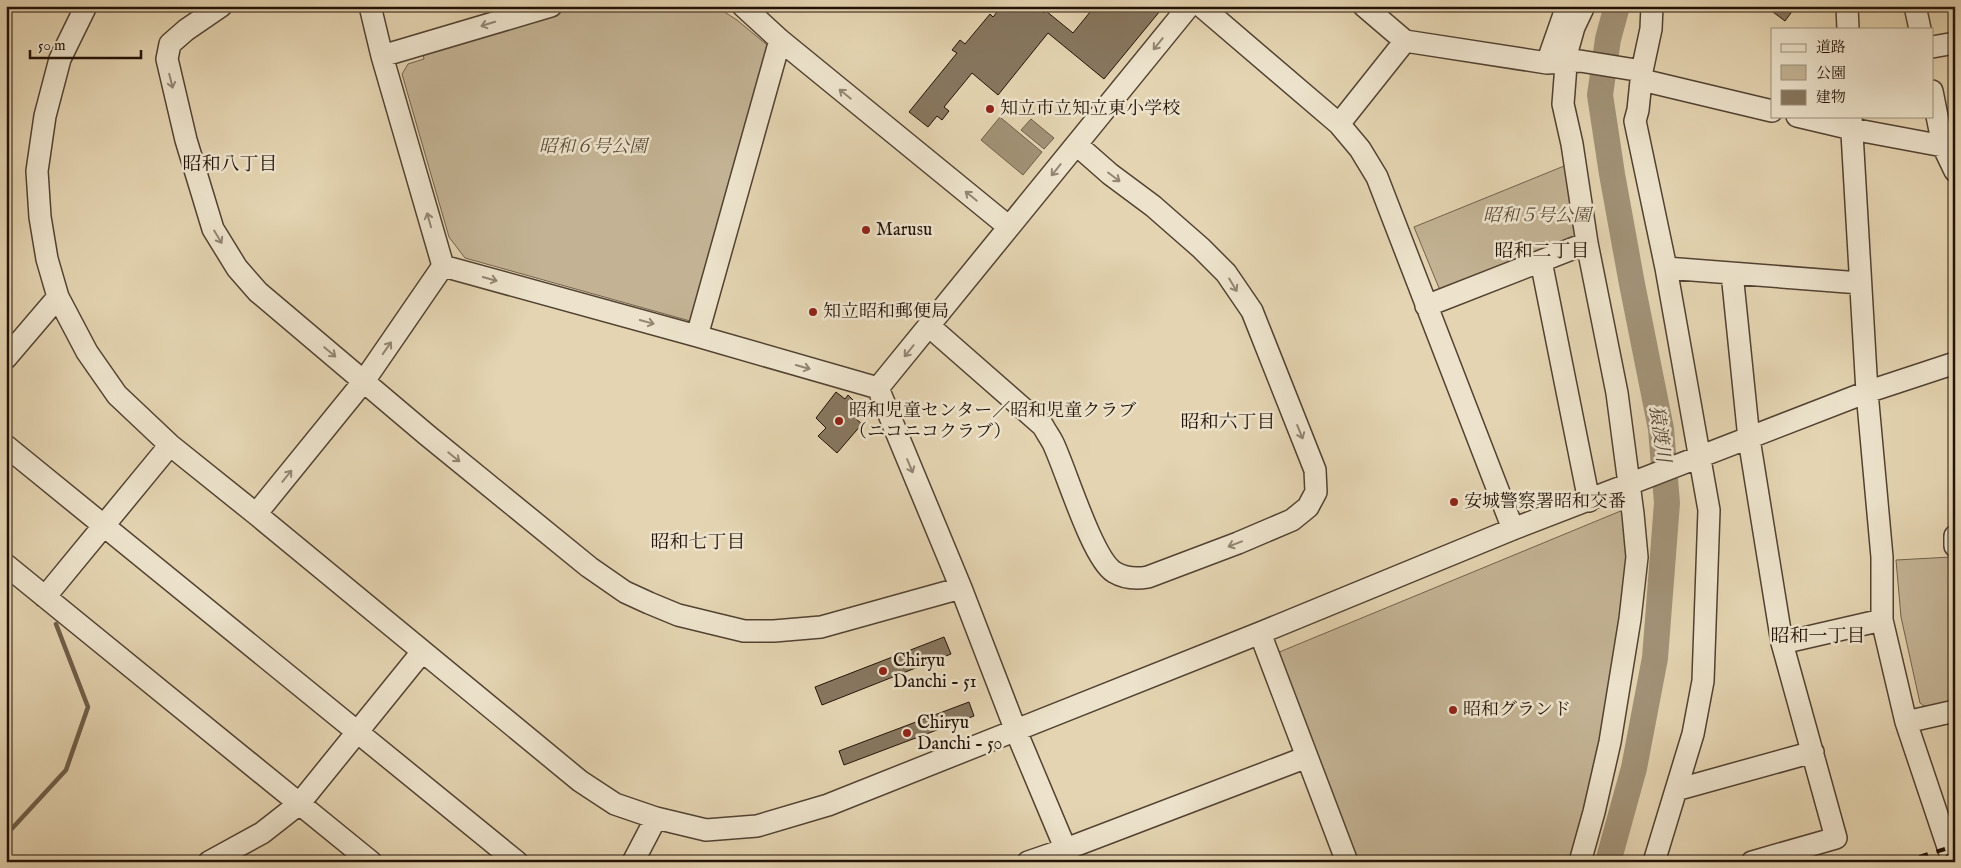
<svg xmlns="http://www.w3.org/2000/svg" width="1961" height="868" viewBox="0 0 1961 868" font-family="'IM FELL English','Noto Serif JP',serif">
<rect width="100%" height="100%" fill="#e4d4b1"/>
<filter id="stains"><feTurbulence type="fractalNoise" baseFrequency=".004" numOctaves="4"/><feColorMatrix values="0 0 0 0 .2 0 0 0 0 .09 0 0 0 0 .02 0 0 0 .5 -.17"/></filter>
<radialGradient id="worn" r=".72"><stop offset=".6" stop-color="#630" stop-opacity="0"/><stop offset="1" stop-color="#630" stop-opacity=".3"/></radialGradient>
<path fill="#c3b394" stroke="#72624e" d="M571,6H718V8L737,20L767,45L768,49L690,321L465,258L449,237L402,74L408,64L424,59L422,50Z
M1569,164L1576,240L1443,291L1439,288L1414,227Z
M1623,510L1628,554L1599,766L1573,862H1348L1277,653Z
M1951,557L1955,558V701L1927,708L1920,703L1901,617L1896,560Z"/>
<path fill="#a29277" stroke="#6f5f4a" d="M1000,117L1042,152L1023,175L981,140Z
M1031,119L1054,138L1044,149L1021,130Z"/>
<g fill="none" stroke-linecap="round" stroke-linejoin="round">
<path stroke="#6f5f4a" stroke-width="4.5" d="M6,835L66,770L88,707L56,624"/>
<path stroke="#a29277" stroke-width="26" d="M1608,862L1634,768L1655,658L1667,503L1661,429L1632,284L1612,174L1600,95L1608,39L1617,6"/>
</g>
<path fill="#87775f" stroke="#221207" d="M1002,6H1036L1044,13L1046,11L1073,33L1095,6H1153L1160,11L1104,79L1048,33L998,95L972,73L944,107L949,111L942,120L937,116L928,127L909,112L957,53L952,50L960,40L965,44L990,14L993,17Z
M1765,6H1796L1785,21Z
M836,392L845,399L848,395L857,404L854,408L858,412L854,417L862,424L837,453L818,436L826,428L816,418Z
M944,637L951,654L822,705L815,687Z
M969,702L974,716L844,765L839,751Z"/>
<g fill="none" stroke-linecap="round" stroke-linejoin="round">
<g stroke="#524232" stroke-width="24">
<path id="minor" d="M86,6L60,59L45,116L37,171L40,217L47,259L58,297L87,352L117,395L170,445L256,514L580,781L615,804L656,818L706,830L757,826L828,805L1260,633L1513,529L1867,392L1955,363
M221,6L186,30L170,44L167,59L186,140L213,229L237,268L258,292L427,435L589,567L625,592L649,603L678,615L715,624L744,631H774L821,627L961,588
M370,6L382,56L551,6
M743,6L780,40L1009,227
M1201,6L1339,124L1360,149L1377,177L1513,529
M1364,6L1405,41L1547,63L1580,61L1642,71
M1652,6L1651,29L1642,71L1638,110L1635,121L1666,268L1709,510L1703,681L1693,734L1654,862
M1847,6L1848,29
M1915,6L1920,29
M1932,47L1955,43
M382,56L443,266
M1547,63L1567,6
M1642,80L1772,111
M1932,91L1943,146L1955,171
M1797,116L1852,129L1943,146
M1851,116L1867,392L1882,557V620L1906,722L1953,862
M1339,124L1405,41
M1541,261L1589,501
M443,266L697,336L878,388L961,588L1016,731L1071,862
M1666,268L1860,283
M1732,273L1749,439L1782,643L1836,838L1752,862
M1426,306L1587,243
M929,326L1043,426C1046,432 1050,437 1053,443C1066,470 1092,558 1114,572C1124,578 1137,579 1148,577L1238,543L1292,520L1308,507L1316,492L1315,470L1252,311L1226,273L1201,248L1153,206L1110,174L1077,145
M697,336L780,40
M6,358L58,297
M878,388L1189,6
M6,446L517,862
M256,514L364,381L443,266
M1955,536V546
M6,565L371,862
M45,597L170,445
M1260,633L1347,862
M1782,643L1882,620
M1906,722L1955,711
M1676,790L1813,752
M209,862L262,833L299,804L422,652
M633,862L656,818
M1028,862L1066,849L1307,757
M1580,862L1594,812L1610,742L1630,619L1637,557L1633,514L1617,393L1587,243L1572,144L1563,104L1567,52L1574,27L1584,6"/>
</g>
<use href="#minor" stroke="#ede3cc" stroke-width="21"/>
<path stroke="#221207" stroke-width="4" stroke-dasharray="9 9" stroke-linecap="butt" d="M1902,862L1955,846
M1929,862L1955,854"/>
</g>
<defs><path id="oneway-shaft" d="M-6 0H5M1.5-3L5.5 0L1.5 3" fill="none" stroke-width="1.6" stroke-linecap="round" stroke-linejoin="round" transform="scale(1.25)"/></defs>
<g stroke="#928573">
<use href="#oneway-shaft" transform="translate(488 24) rotate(163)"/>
<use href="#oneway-shaft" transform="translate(1158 44) rotate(129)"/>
<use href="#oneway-shaft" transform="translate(171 81) rotate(76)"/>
<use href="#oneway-shaft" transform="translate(845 94) rotate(-141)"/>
<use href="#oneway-shaft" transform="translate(1056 170) rotate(129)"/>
<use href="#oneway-shaft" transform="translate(1114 177) rotate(37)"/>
<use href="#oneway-shaft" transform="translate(971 196) rotate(-141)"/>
<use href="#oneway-shaft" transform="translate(429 220) rotate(-106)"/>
<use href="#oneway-shaft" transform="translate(218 237) rotate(59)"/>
<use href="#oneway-shaft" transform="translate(490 279) rotate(16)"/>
<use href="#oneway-shaft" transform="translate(1233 285) rotate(59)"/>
<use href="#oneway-shaft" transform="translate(647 322) rotate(15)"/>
<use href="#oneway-shaft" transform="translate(387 348) rotate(-55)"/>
<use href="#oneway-shaft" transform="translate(909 351) rotate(129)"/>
<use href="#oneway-shaft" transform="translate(330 352) rotate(40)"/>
<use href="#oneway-shaft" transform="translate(803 367) rotate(16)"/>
<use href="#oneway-shaft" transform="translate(1300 432) rotate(68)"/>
<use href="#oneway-shaft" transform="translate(454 457) rotate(39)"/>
<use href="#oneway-shaft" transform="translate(910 466) rotate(67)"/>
<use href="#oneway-shaft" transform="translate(287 476) rotate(-51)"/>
<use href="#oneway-shaft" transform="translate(1235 544) rotate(159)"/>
</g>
<g fill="#8f2418" stroke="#ede3cc" stroke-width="2">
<circle cx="990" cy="109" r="5"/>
<circle cx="866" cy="230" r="5"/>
<circle cx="813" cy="312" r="5"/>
<circle cx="839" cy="421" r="5"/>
<circle cx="1454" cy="502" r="5"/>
<circle cx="883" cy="671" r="5"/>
<circle cx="1453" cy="710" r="5"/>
<circle cx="907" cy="733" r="5"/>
</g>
<g text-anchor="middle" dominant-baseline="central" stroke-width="5" stroke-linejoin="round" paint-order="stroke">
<g font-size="18" fill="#221207" stroke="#ede3cc" text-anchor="start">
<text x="1000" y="109">知立市立知立東小学校</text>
<text x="876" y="230">Marusu</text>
<text x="823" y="312">知立昭和郵便局</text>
<text x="849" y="411">昭和児童センター／昭和児童クラブ<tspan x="849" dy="21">（ニコニコクラブ）</tspan></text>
<text x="1464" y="502">安城警察署昭和交番</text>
<text x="893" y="661">Chiryu<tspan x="893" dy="21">Danchi - 51</tspan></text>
<text x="1463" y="710">昭和グランド</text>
<text x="917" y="723">Chiryu<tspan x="917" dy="21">Danchi - 50</tspan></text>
</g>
<g font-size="18" font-style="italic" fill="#5a4a38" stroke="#ede3cc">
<text x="593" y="147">昭和６号公園</text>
<text x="1537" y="216">昭和５号公園</text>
</g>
<g font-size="19" fill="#221207" stroke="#ede3cc">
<text x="230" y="165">昭和八丁目</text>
<text x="1542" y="252">昭和二丁目</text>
<text x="1228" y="423">昭和六丁目</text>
<text x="698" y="543">昭和七丁目</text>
<text x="1818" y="637">昭和一丁目</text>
</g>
<g font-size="19" font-style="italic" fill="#554534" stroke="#ede3cc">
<text transform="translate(1659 434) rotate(82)">猿渡川</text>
</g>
</g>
<rect width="1961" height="868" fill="none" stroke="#e4d4b1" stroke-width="25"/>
<rect x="8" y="8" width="1946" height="853" fill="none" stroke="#221207" stroke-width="2.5"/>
<rect x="12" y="12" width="1936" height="843" fill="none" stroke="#221207"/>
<rect x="1771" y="28" width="162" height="90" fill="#ede3cc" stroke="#9c8f7d"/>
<rect x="1781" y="44" width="25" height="8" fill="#ede3cc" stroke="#9c8f7d"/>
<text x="1816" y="52" font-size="15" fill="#221207">道路</text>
<rect x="1781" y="65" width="25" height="15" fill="#c3b394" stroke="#9c8f7d"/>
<text x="1816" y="78" font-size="15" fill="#221207">公園</text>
<rect x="1781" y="90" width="25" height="15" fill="#87775f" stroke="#9c8f7d"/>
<text x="1816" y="102" font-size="15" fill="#221207">建物</text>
<path d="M30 50v8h111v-8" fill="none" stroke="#221207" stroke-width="2.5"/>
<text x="38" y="50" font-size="15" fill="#221207" stroke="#ede3cc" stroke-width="4" paint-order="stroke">50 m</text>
<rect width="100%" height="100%" filter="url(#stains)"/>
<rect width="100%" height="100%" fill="url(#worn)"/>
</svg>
